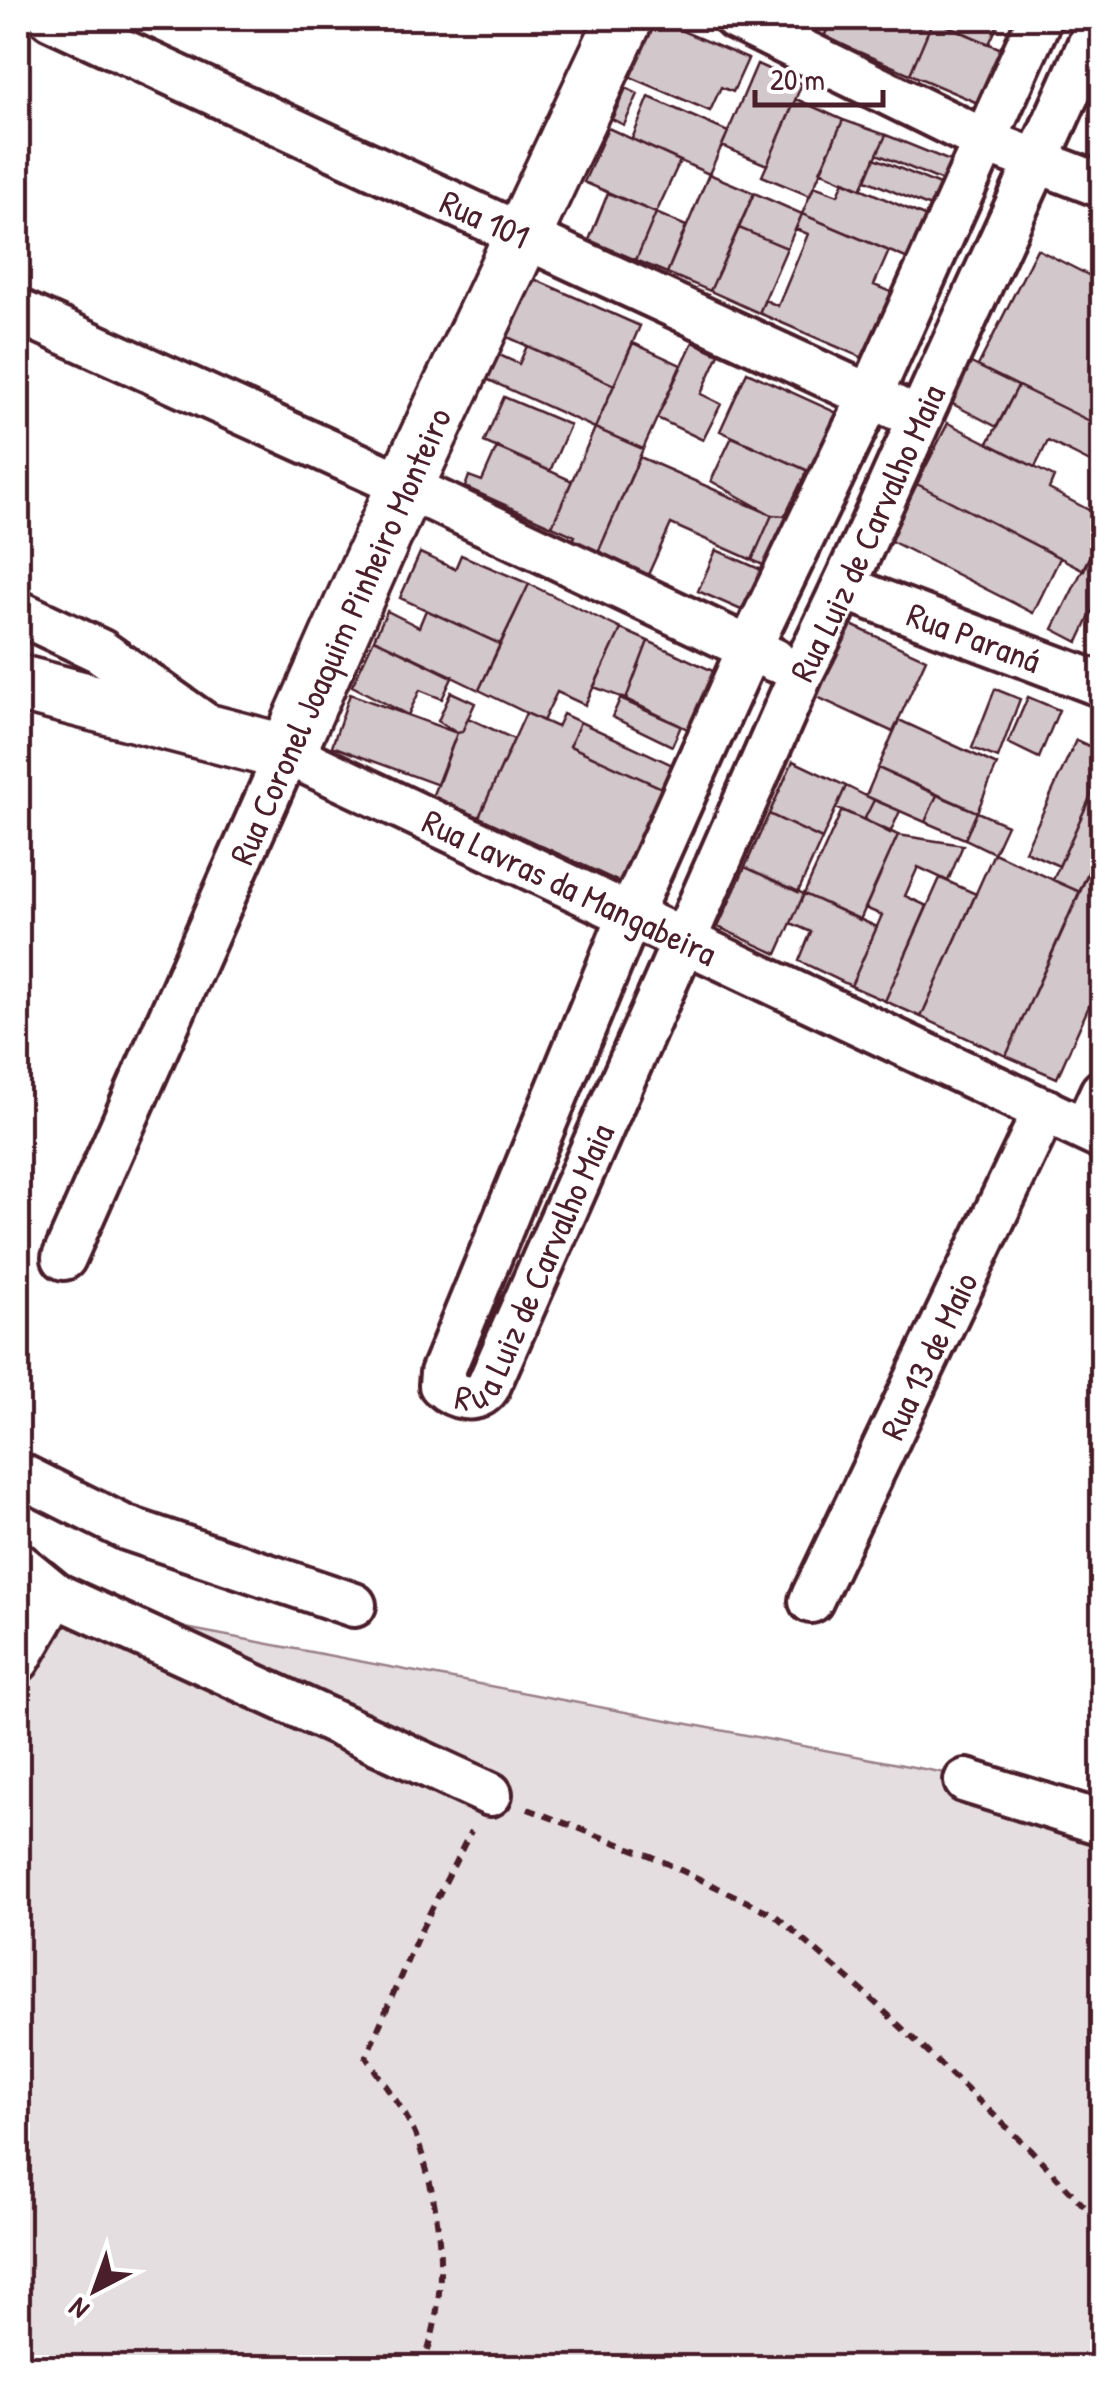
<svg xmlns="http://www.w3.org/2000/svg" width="1120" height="2385" viewBox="0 0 1120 2385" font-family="'Patrick Hand',sans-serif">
<rect width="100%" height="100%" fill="#fff"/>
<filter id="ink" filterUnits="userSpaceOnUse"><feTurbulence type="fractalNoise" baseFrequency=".01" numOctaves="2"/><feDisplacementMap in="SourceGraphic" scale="20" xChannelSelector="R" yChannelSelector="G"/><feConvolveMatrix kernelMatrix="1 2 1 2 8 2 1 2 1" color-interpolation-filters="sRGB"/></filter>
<g filter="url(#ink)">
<path fill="#e5dee0" stroke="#987e86" stroke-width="2.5" d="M18,1596L1102,1803V2367H18Z"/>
<path fill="#d2c7cb" stroke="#4a1f2b" stroke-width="2.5" d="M652,18L748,59L733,92L721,87L710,111L626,75Z
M832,18H928L933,20L910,74L824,37Z
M949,18H1001L989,44L946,25Z
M781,19V18H832L824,37Z
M933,20L1011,53L987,107L910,74Z
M757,64L802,84L767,165L722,146Z
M626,88L638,94L624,125L612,119Z
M649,97L728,132L709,174L632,139Z
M796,99L843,120L810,196L762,176Z
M843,120L886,135L861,189L820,171Z
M608,128L680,161L656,213L584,182Z
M886,135L960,165L952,185L877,154Z
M875,158L944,187L935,209L866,180Z
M709,174L754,193L710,291L667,273Z
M844,181L931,219L913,261L802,214L814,186L838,195Z
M608,193L656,213L636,260L589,240Z
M754,193L802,214L787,248L739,228Z
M656,213L686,226L667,273L636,260Z
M802,214L889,251L874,285L898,295L870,361L759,313L765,300L778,306L808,234L796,229Z
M739,228L787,248L759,313L710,291Z
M1037,249L1102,282V373L1093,391L1102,395V427L978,366Z
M527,276L640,326L614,385L501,334Z
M693,342L719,354L701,394L721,404L703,440L657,418Z
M633,343L681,365L643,449L595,428Z
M527,346L614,385L595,428L482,377L493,352L519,364Z
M969,362L1018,386L997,427L949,402Z
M747,372L855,421L828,480L720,431Z
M1018,386L1102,427V468L1048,441L1035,467L988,443Z
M504,397L570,425L550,471L484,442Z
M948,423L1054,477L1049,489L1102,517V531L1084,570L917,484Z
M595,428L643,449L597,555L571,544L575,536L552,526Z
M732,437L807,470L785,516L772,515L711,481Z
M497,447L572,481L552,526L465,487L469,476L482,481Z
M640,457L772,515L752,560L671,524L647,577L597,555Z
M917,484L1060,558L1033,613L889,540Z
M772,515L785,516L792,524L772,569L752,560Z
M1102,531V617L1092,612L1078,642L1053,629Z
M716,550L773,575L755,616L698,591Z
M420,553L455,569L461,555L529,584L500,644L400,598Z
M529,584L621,629L585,705L557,692L543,721L479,690Z
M426,610L500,644L479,690L374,639L387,611L419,627Z
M849,624L926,659L893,732L817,697Z
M621,629L648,641L626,699L594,687Z
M374,639L453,676L442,699L420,690L408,715L352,686Z
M648,641L724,676L698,734L626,699Z
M995,689L1020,699L998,758L972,748Z
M451,692L475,703L462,732L457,733L438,721Z
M350,694L457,733L438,785L332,746Z
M1028,697L1059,710L1039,758L1008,743Z
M620,699L681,726L672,746L612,717Z
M526,713L557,727L563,714L580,722L570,746L673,793L630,887L479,817Z
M468,718L514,739L479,817L432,797L457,733L462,732Z
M899,720L997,765L977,812L878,768Z
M580,722L677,767L666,790L570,746Z
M1076,740L1102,752V771L1059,866L1025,851Z
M793,761L846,786L822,839L769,814Z
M878,768L937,795L925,822L866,796Z
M1102,771V841L1080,892L1053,880Z
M846,786L874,800L864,820L836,808Z
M937,795L977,812L965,839L925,822Z
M874,800L900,811L890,833L864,820Z
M842,810L898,835L860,920L804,894Z
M977,812L1007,825L994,853L965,839Z
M769,814L822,839L798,892L745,867Z
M898,835L963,845L948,881L918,867L905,896L927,906L885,1001L851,986L882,915L865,908Z
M1102,841V977L1057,1078L1006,1056Z
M994,853L1080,892L1006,1056L921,1017Z
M745,867L804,894L777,954L718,927Z
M940,878L976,894L921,1017L885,1001Z
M804,894L877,927L851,986L799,961L811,932L791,923Z"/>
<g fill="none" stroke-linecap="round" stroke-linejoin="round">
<g stroke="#4a1f2b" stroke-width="50">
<g id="street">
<path id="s1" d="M51,18L896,408"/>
<path d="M735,18L985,141L1102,186"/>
<path id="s2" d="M1040,18L870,397L749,649L630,915L442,1373L441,1385C455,1398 477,1404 488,1387L802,672C845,589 881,504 920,418C980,284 1043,152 1101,18"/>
<path d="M18,311L405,486L774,660"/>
<path id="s3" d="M845,588L1102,685"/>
<path d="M18,612L100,651L205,725"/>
<path d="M1085,1129L1102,1092"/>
<path id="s4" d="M64,1258L287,753L1102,1138"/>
<path d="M18,1474L126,1528L354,1605"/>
<path d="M18,1564L56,1595L490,1794"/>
<path id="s5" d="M811,1601L1045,1110"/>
<path d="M18,1660L56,1595"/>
<path d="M966,1781L1102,1823"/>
</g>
</g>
<g stroke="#4a1f2b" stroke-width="62">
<path id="secondary" d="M18,683L287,753L405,486L625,18"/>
</g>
<path stroke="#4a1f2b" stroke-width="6" stroke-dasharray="10 8" stroke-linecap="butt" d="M528,1809L651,1856L775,1915L867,1995L1031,2150L1102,2225
M422,2368C450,2295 443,2214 418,2142C408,2113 383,2083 366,2057L418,1936L471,1831"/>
<use href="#street" stroke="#fff" stroke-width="42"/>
<use href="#secondary" stroke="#fff" stroke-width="55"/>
</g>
</g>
<g text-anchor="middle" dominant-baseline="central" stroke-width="10" stroke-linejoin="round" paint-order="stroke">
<g font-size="35" fill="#4a1f2b" stroke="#fff">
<text stroke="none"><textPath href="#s1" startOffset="478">Rua 101</textPath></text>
<text stroke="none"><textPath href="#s2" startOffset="2482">Rua Luiz de Carvalho Maia</textPath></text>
<text transform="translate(340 636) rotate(-66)">Rua Coronel Joaquim Pinheiro Monteiro</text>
<text stroke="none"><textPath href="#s3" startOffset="138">Rua Paraná</textPath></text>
<text stroke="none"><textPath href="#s4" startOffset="865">Rua Lavras da Mangabeira</textPath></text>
<text stroke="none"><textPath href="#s2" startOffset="1672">Rua Luiz de Carvalho Maia</textPath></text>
<text stroke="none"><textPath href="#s5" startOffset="272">Rua 13 de Maio</textPath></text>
</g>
</g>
<rect width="1120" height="2385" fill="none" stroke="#fff" stroke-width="60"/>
<rect x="30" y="30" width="1060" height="2325" fill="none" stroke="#4a1f2b" stroke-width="4" filter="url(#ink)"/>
<g transform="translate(95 2290) rotate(221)" stroke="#ffffff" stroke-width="8" paint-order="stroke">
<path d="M0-8L18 38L0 25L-18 38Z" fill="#4a1f2b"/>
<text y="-15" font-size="28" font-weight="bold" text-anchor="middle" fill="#4a1f2b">N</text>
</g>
<path d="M755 90v15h128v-15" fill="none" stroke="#4a1f2b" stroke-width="5"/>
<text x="770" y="90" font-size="30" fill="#4a1f2b" stroke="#ffffff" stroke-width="8" paint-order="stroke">20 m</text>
</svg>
